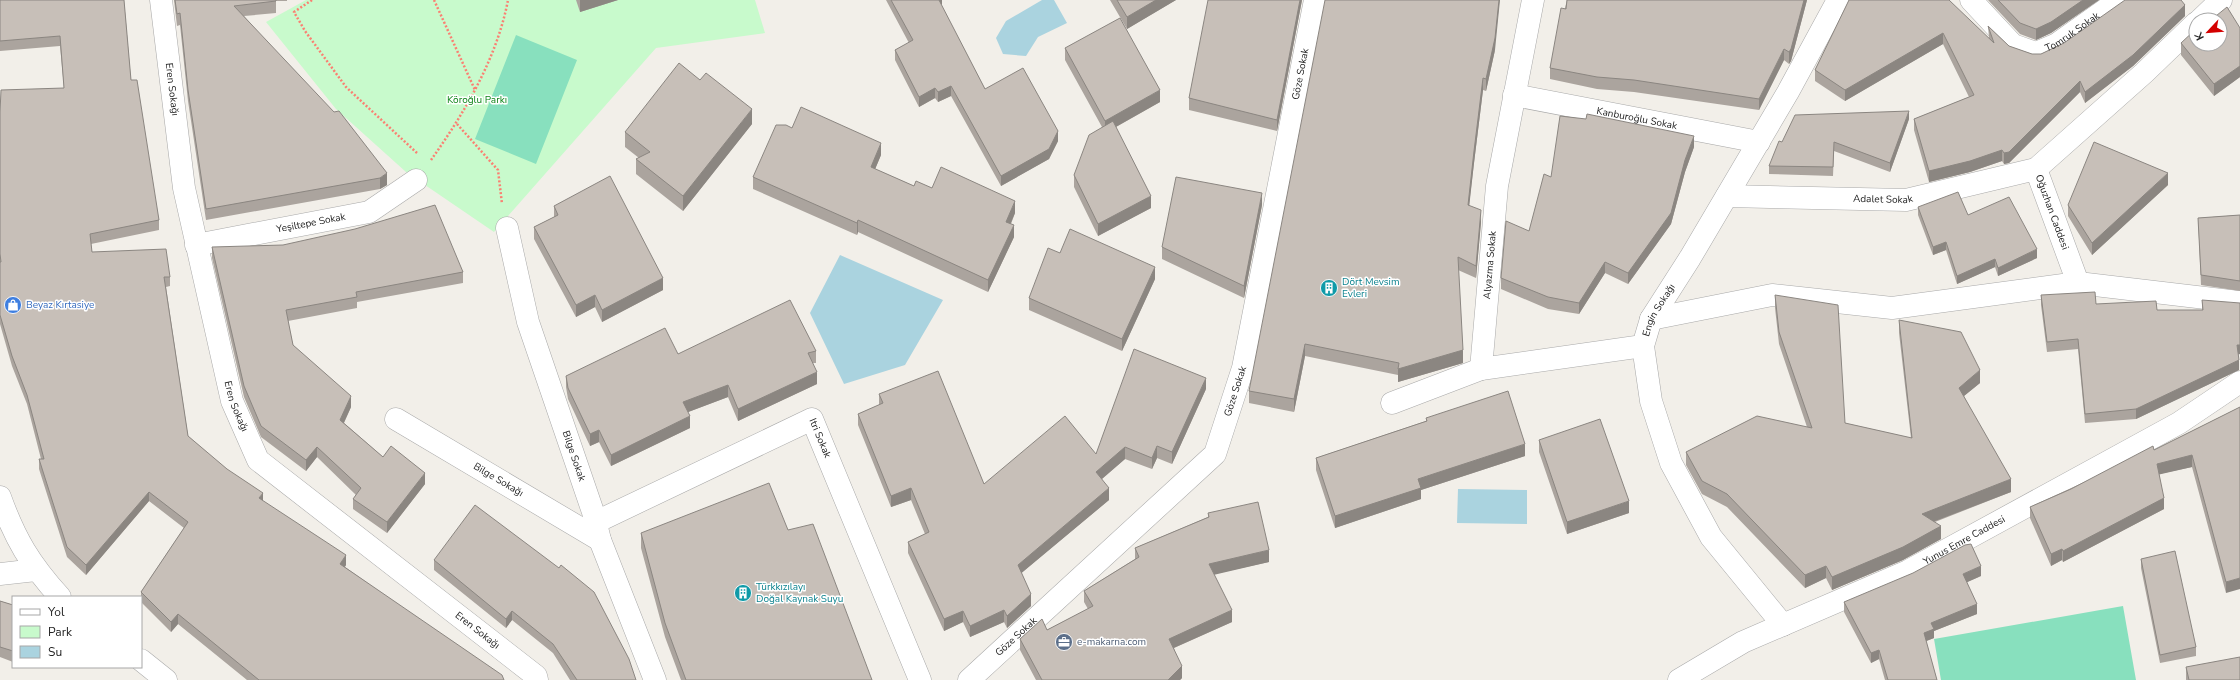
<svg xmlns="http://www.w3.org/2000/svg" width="2240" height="680" viewBox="0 0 2240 680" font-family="'Nunito Sans',sans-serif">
<rect width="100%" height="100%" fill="#f2efe9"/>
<path fill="#c8facc" d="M306,0H755L765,33L656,48L494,232L406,172L336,109L266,22Z"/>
<path fill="#88e0be" d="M516,35L577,60L536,164L475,139Z
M2123,606L2136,680H1941L1934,639Z"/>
<path fill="#aad3df" d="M1042,0H1054L1067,23L1038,37L1026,56L1003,54L996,38L1006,21Z
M840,255L943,300L905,365L844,384L810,313Z
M1458,489L1527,490V524L1457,523Z"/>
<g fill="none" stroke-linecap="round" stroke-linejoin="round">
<g stroke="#a9a9a9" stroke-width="23">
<g id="minor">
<path id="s1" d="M161,0L184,188L232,401L258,460L536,676L537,680"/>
<path d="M1533,0L1497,186L1481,369L1643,346"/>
<path id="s2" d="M1971,0L2013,45L2036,53L2057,44L2119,0"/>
<path d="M2200,20L2221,0"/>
<path id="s3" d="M1514,95L1759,142"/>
<path id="s4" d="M2036,169L2078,283L2240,302"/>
<path id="s5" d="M1727,196L1906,200L2036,169L2144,73L2196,23"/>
<path id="s6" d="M507,228L528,322L593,512L600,540L655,680"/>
<path id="s7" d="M196,245L369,212L416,180"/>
<path d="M1651,319L1772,295L1892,308L2078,283"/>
<path d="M1392,403L1481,369"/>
<path id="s8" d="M396,419L600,540"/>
<path d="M0,497C15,539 30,564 60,597"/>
<path id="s9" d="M596,522L812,419L920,680"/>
<path d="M0,574L36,570"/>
<path id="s10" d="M1783,625L1711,537L1671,463L1651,401L1643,346L1651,319L1690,258L1788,92L1838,0"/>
<path d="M141,660L166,680"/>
<path id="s11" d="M969,680L1215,454L1243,368L1315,0"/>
<path id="s12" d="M1679,680L1743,642L1908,571L2179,423L2240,382"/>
</g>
</g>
<path stroke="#fa8072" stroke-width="2.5" stroke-dasharray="2 2" stroke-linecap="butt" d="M312,0L294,12L305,31L346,87L417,153
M434,0L475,90
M457,124L498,170L502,204
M431,160C465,112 497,58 508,0"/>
<use href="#minor" stroke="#fff" stroke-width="22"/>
</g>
<path fill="#aba49e" d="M0,0H124L131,80L159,220V230L91,244L92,252L170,277V286L166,287L188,436L263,501L346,565L345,567L504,680H247L178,624L171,632L141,602V592L184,528L149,501L86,575L67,557L39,469V459H41L27,404L12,366L0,324V112L64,88L60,46L0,51Z
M174,0H287V1H276V13L244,16L387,185L380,189L206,220L188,101L180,25L177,26Z
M576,0H618L580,12Z
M886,0H942V4L941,5L985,89L1058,141L1049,159L1001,186L951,96L938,102L935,98L919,107L895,60V50L909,43Z
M1110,0H1176L1127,29Z
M1302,0L1277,131L1189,110V98Z
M1567,0H1807L1791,61L1789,64L1784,60L1759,110L1634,92L1597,89L1550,79V68Z
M1849,0L1989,38L1988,26L2009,46L2032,54H2041L2064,43L2185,16L2133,66L2085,103L2080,92L2009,163L2004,164L2002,161L1970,172L1929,182L1914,130V119L1969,97L1943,44L1845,101L1815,81V70Z
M1988,0H2099L2051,33L2036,40L2020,34Z
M2240,28V77L2214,96L2181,55V43Z
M1065,48L1160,102L1116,127L1151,208L1098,236L1074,187V175L1102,127L1065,60Z
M1495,50L1486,91L1483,90L1474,163L1469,205L1481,222L1476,278L1458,270L1463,363L1398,382V375L1305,356L1294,412L1249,403V391Z
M1909,119L1890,172L1834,151L1833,176L1769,174V166L1782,142Z
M752,124L683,211L636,174V159L639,158L625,147V132Z
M792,128L881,155L875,169L914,186L932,188L1015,213L1011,224L1014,237L988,292L858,232L857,235L753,189V177Z
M1694,147L1685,172L1671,224L1628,284L1605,273L1579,314L1548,309L1501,289V278L1529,231L1551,177Z
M2168,185L2092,255L2068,216V205Z
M1262,205L1244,298L1162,259V247Z
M554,206L663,290L602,322L595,307L576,317L534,239V227L554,217Z
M1918,207L1968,215L2037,258L1998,276L1995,267L1957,284L1946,250L1933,255L1918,215Z
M2240,215V291L2201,285L2198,218Z
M212,247L463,272V283L357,302V308L288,321L293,345L351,407L344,423L383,457L425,484L387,533L353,509V499L356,495L317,457L306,471L261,437L244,397L212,258Z
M1060,253L1155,279L1122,351L1029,310V298Z
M1775,295L1845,423L1911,438L1899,333V320L1980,383L1964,396L2011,492L1935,522L1941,539L1903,560L1832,590L1826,578L1805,588L1727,507L1702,494L1686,465V452L1807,427L1779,344L1775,308Z
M2041,295L2096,304L2157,310H2202V300L2238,355L2239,370L2136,419L2085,423L2078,349L2047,352L2041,305Z
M816,351V363H813L817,384L738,421L728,397L688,412L690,428L611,466L599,442L590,446L568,399L566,387V376L678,354Z
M1206,389L1172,464L1157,458L1152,469L1125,459L1102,479L1109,500L1021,573L1031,606L1007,628L1004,622L970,637L963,622L944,631L908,553V542L925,534L911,500L891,507L858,425V414L879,405V394L984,484L1096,454Z
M2240,407L2226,593L2192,467L2159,474L2164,509L2063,562L2062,560L2051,566L2030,518V507L2154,450Z
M1426,418L1525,456L1421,490V499L1335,528L1316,470V458L1426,421Z
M1539,440L1629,513L1567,534L1539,452Z
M1208,513L1269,562L1214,574L1232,622L1174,648L1182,678L1180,680H1036L1020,650V639L1047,630L1088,609L1084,602V591L1135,559V548L1208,517Z
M641,533L872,680H681L665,637L641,548Z
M2141,559L2196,647V656L2160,663L2141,568Z
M434,560L636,680H570L553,653L512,620L506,628L434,570Z
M1981,576L1967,582L1977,614L1934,631V638L1926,641L1937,680H1885L1879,659L1871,663L1844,612V602Z
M0,601L13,605V662L0,657Z
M2186,667L2240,680H2186Z"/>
<path fill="#8b8681" d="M580,0H618L580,12Z
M937,0H942V4L937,7Z
M1156,0H1176L1127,29V17Z
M1300,0H1302L1277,131V120Z
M1499,0H1500L1495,50L1486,91V79Z
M1804,0H1807L1791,61L1789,64V52Z
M2083,0H2099L2051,33L2036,40V29Z
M2185,5V16L2133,66L2085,103V92Z
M1943,33V44L1845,101V90Z
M1784,49V60L1759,110V99Z
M2240,66V77L2214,96V84Z
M1483,78V90L1474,163L1468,217V205L1474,151Z
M2080,81V92L2009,163L2004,164V153Z
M951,86V96L938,102V92Z
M935,88V98L919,107V97Z
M1160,90V102L1105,133V121Z
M752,109V124L683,211V196Z
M1909,111V119L1890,172V163Z
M1058,131V141L1049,159L1001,186V176Z
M1694,136V147L1685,172L1671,224L1628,284V273L1685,160Z
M881,143V155L871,179V167Z
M2002,150V161L1970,172L1929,182V171Z
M387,173V185L380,189V178Z
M2168,173V185L2092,255V243Z
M1262,193V205L1244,298V286Z
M1151,196V208L1098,236V224Z
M1015,201V213L1006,234V222Z
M1481,210V222L1476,278V266Z
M858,220V232L857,235V223Z
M1014,225V237L988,292V280Z
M1946,242V250L1933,255V247Z
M2037,249V258L1998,276V268Z
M1995,259V267L1957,284V276Z
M1605,262V273L1579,314V303Z
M1155,267V279L1122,351V339Z
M663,278V290L602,322V310Z
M595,295V307L576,317V305Z
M1305,344V356L1294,412V399Z
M2237,345H2240V354L2237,355Z
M1463,350V363L1398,382V369Z
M2239,360V370L2136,419V409Z
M1980,370V383L1959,400V388Z
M817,372V384L738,421V409Z
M1206,378V389L1172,464V452Z
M728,385V397L683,414V402Z
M351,396V407L340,431V420Z
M690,416V428L611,466V455Z
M599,430V442L590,446V434Z
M1525,444V456L1421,490V499L1335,528V516L1418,479Z
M1157,446V458L1152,469V458Z
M317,447V457L306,471V460Z
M1125,447V459L1096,484V472Z
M2192,455V467L2157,475V464Z
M425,473V484L387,533V522Z
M2011,479V492L1922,526V514Z
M911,488V500L891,507V496Z
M1109,488V500L1018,576V565Z
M149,492V501L86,575V565Z
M263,493V502L259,498Z
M2164,498V509L2063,562V551Z
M1629,501V513L1567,534V522Z
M1941,526V539L1903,560L1832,590V577Z
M2062,549V560L2051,566V554Z
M1269,550V562L1209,576V564Z
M346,555V565L340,573V564Z
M1826,566V578L1805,588V575Z
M1981,566V576L1963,584V574Z
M2240,578V589L2226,593V582Z
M1031,594V606L1007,628V616Z
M1977,604V614L1934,631V638L1924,642V633L1931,623Z
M1004,610V622L970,637V626Z
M1232,610V622L1169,650V639Z
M512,611V620L506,628V619Z
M963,611V622L944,631V619Z
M178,614V624L171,632V622Z
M1879,650V659L1871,663V653Z
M1182,666V678L1180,680H1168Z"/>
<path fill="#c7bfb8" stroke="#8b8681" d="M0,0H124L131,80H137L159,220L90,234L92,252L166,249L170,277H164L188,436L227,469L263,493L259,498L346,555L340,564L502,675L504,680H259L178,614L171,622L141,592L188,522L149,492L86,565L67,547L39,459H44L27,395L12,356L0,315V262H1L0,254V112L1,90L64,88L60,36L0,41Z
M175,0H276V1L234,6L334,112L339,111L387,173L380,178L206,209L188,90L180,13L177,14Z
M891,0H939L985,89L1023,68L1058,131L1049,149L1001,176L951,86L938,92L935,88L919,97L895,50L913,40Z
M1117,0H1156L1127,17Z
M1208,0H1300L1277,120L1189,98Z
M1325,0H1499L1495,38L1486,79L1483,78L1474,151L1468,205L1481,210L1476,266L1458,257L1463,350L1398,369L1399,363L1305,344L1294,399L1249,391Z
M1567,0H1804L1791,49L1789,52L1784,49L1759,99L1634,80L1597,77L1550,68L1561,8L1566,9Z
M1849,0H1949L1994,43L1988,26L2009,46L2032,54H2041L2064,43L2125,0H2181L2185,5L2133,55L2085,92L2080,81L2009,152L2004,153L2002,150L1970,161L1929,171L1914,119L1974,95L1943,33L1845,90L1815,70Z
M1998,0H2083L2051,22L2036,29L2020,23Z
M2227,7L2240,28V66L2214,84L2181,43L2196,29V44H2220V20H2211Z
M1120,18L1160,90L1105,121L1065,48Z
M679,63L700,80L706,73L752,109L683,196L636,159L650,152L625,132Z
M801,107L881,143L871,167L914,186L916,181L932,188L941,167L1015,201L1006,222L1014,225L988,280L858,220L857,223L753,177L776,125H786L792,128Z
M1909,111L1890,163L1834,142L1833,167L1769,166L1779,141L1782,142L1795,115Z
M1587,114L1694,136L1685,160L1671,213L1628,273L1605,262L1579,303L1548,297L1501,278L1506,221L1529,231L1544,174L1551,177L1560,116L1586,119Z
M1113,121L1151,196L1098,224L1074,175L1089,135Z
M2094,142L2168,173L2092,243L2068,205Z
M610,176L663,278L602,310L595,295L576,305L534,227L558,215L554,206Z
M1176,177L1262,193L1244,286L1162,247Z
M1958,192L1968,215L2009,197L2037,249L1998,268L1995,259L1957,276L1946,242L1933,247L1918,207Z
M435,205L463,272L356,292L357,297L286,310L293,345L351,396L340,420L383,457L391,446L425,473L387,522L353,499L361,488L317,447L306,460L261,426L244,386L212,247L283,245L355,229Z
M2240,215V281L2201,275L2198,218Z
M1070,229L1155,267L1122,339L1029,298L1048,248L1060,253Z
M2095,292L2096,304L2156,301L2157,310H2203L2202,300L2240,303V345H2237L2239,360L2136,409L2085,414L2078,339L2047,342L2041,295Z
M1775,295L1838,305L1845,423L1912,438L1899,320L1961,332L1980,370L1959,388L2011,479L1922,514L1941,526L1903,547L1832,577L1826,566L1805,575L1727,494L1702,481L1686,452L1757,416L1812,428L1779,332Z
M790,300L816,351L808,353L817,372L738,409L728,385L683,402L690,416L611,455L599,430L590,434L568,388L566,376L665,328L678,354Z
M1134,349L1206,378L1172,452L1157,446L1152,458L1125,447L1096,472L1109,488L1018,565L1031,594L1007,616L1004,610L970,626L963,611L944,619L908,542L929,532L911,488L891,496L858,414L883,403L879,394L938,371L984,484L1065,416L1096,454Z
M1508,391L1525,444L1418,479L1421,488L1335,516L1316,458L1427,421L1426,418Z
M2240,407V578L2226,582L2192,455L2157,464L2164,498L2063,551L2062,549L2051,554L2030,507L2071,489L2153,446L2154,450Z
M1600,419L1629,501L1567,522L1539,440Z
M769,483L788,530L813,524L872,680H686L665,623L641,533Z
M1258,502L1269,550L1209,564L1232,610L1169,639L1182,666L1168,680H1042L1020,639L1042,619L1047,630L1093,606L1084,591L1139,557L1135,548L1209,517L1208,513Z
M475,505L559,568L561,565L594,592L629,659L636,680H577L553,644L512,611L506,619L434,560Z
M1971,544L1981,566L1963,574L1977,604L1931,623L1934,629L1924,633L1937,680H1888L1879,650L1871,653L1844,602L1913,573L1965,545Z
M2175,551L2196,647L2160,655L2141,559Z
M0,601L13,605V651L0,647Z
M2240,657V680H2189L2186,667Z"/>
<defs>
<g id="building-disc" transform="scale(0.9)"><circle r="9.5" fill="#0f9aa8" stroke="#fff"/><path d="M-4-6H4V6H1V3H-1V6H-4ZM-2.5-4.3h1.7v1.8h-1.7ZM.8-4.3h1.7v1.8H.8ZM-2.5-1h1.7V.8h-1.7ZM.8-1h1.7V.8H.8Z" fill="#fff"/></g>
<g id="shop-disc" transform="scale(0.9)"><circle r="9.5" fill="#3f7fe0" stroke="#fff"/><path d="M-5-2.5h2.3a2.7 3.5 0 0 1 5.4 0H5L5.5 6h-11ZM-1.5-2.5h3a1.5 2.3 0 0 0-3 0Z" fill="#fff"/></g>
<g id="office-disc" transform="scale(0.9)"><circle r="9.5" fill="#5c6f8a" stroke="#fff"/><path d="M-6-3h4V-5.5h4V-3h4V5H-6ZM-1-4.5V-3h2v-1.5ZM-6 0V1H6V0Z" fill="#fff"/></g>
</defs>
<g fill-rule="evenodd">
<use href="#building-disc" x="1329" y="288"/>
<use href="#shop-disc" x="13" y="305"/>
<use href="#building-disc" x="743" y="593"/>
<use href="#office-disc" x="1064" y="642"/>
</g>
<g text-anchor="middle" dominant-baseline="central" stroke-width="3" stroke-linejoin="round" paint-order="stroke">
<g font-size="10" fill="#222" stroke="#fff">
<text stroke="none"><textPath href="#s2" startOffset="128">Tomruk Sokak</textPath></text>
<text stroke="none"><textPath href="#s11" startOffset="724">Göze Sokak</textPath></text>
<text stroke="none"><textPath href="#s1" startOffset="90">Eren Sokağı</textPath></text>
<text stroke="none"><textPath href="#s3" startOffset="125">Kanburoğlu Sokak</textPath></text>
<text stroke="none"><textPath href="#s5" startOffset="156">Adalet Sokak</textPath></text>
<text stroke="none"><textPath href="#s4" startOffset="46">Oğuzhan Caddesi</textPath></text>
<text stroke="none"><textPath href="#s7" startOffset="117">Yeşiltepe Sokak</textPath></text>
<text transform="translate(1490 265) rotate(-85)">Alyazma Sokak</text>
<text stroke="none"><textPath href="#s10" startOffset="358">Engin Sokağı</textPath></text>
<text stroke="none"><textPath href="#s11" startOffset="400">Göze Sokak</textPath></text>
<text stroke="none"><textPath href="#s1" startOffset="414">Eren Sokağı</textPath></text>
<text stroke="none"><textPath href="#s9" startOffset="260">Itri Sokak</textPath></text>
<text stroke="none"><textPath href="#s6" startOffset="238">Bilge Sokak</textPath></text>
<text stroke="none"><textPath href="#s8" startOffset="119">Bilge Sokağı</textPath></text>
<text stroke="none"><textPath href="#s12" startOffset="318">Yunus Emre Caddesi</textPath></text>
<text stroke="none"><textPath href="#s1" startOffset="750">Eren Sokağı</textPath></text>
<text stroke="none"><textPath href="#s11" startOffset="64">Göze Sokak</textPath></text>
</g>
<g font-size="10" fill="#0c8416" stroke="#fff">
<text x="477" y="100">Köroğlu Parkı</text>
</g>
<g font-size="10" fill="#0d838f" stroke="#fff" text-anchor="start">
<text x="1342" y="282">Dört Mevsim<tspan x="1342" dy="12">Evleri</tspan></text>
<text x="756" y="587">Türkkızılayı<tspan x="756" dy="12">Doğal Kaynak Suyu</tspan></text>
</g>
<g font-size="10" fill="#366cbe" stroke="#fff" text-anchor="start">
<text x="26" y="305">Beyaz Kırtasiye</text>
</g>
<g font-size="10" fill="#4e5e75" stroke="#fff" text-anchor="start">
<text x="1077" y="642">e-makarna.com</text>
</g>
</g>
<rect x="12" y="596" width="130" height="72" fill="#ffffff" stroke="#a7a7a7"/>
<rect x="20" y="609" width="20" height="6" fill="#ffffff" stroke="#a7a7a7"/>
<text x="48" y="616" font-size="12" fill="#222222">Yol</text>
<rect x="20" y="626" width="20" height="12" fill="#c8facc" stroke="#a7a7a7"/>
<text x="48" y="636" font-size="12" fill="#222222">Park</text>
<rect x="20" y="646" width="20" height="12" fill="#aad3df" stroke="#a7a7a7"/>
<text x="48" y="656" font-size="12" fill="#222222">Su</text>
<g transform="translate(2208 32) rotate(244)"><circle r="19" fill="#ffffff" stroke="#a7a7a7"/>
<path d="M0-3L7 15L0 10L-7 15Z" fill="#d40000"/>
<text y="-6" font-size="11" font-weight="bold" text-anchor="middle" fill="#222222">K</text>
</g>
</svg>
